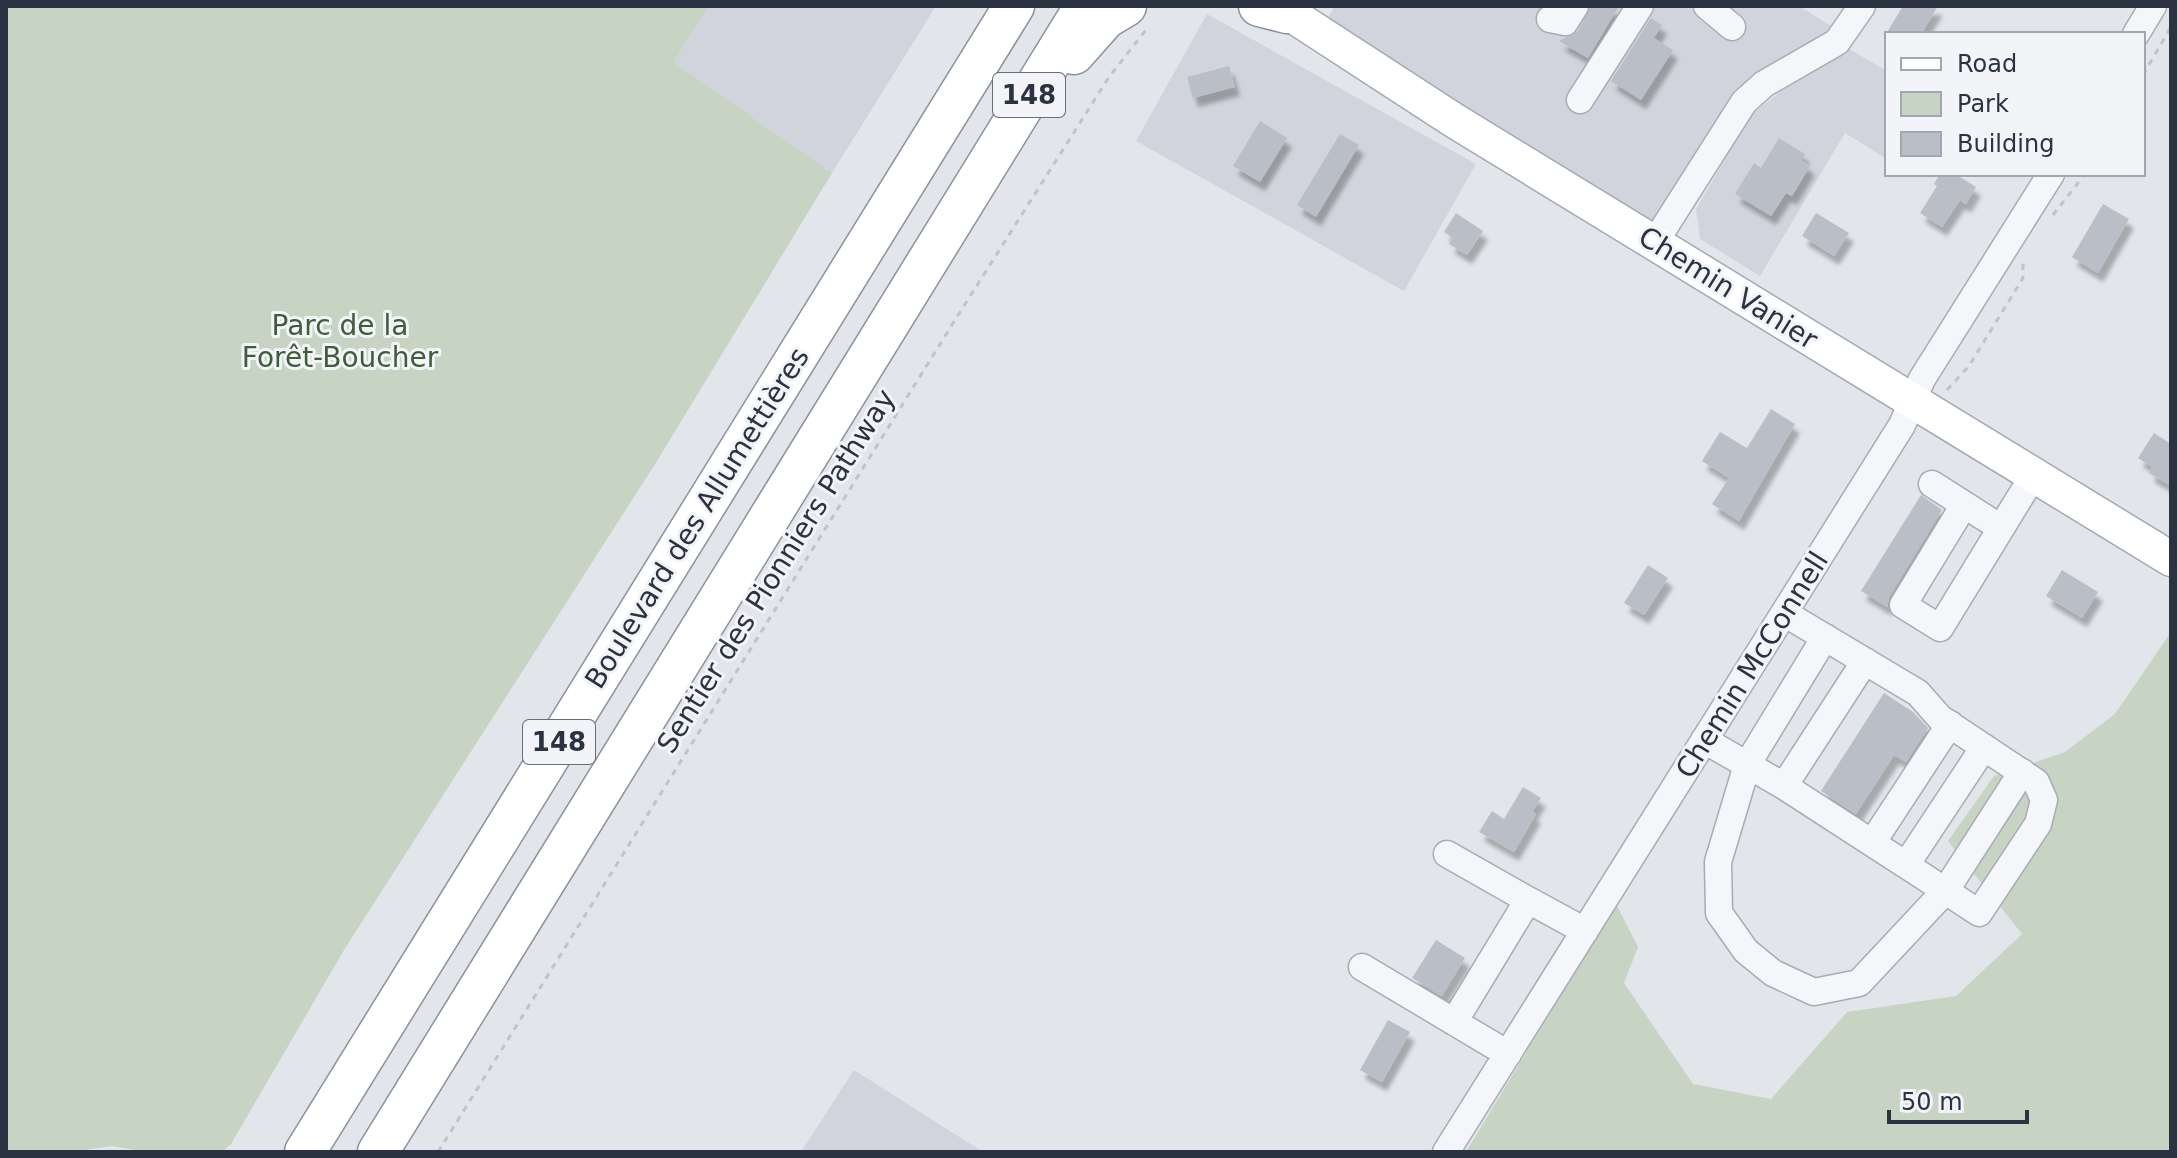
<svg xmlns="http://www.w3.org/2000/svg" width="2177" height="1158" viewBox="0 0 2177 1158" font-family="'DejaVu Sans',sans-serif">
<defs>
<filter id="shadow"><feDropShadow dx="5" dy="9" stdDeviation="2" flood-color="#0004"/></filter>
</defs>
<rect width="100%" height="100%" fill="#e2e5ea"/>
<path fill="#d1d4dc" d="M709,6H936L832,173L674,62Z
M1335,6H1799L1844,34L1764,84L1655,242L1319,33Z
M1207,14L1476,164L1404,291L1136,141Z
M1849,49L1887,71V159L1845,133L1760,276L1700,239L1696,209L1751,115L1780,92Z
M854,1070L983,1152H801Z"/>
<path fill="#c7d4c4" d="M6,6H709L674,62L832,173L657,461L344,950L231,1144L222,1152H145L112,1146L70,1152H6Z
M2171,632V1152H1466L1616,904L1638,947L1624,983L1693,1084L1771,1099L1847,1012L1956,996L2022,934L1948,841L1994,776L2065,752L2115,714Z"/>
<path fill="#babec7" filter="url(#shadow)" d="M1591,6H1619L1588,58L1559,41L1578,31Z
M1903,6H1938L1921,34H1886Z
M1651,18L1662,25L1654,38L1673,50L1641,100L1611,81Z
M1229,66L1235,87L1193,98L1187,77Z
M1260,121L1287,138L1260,182L1233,166Z
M1340,134L1359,145L1316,217L1297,205Z
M1779,138L1805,154L1801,160L1810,166L1792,196L1786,193L1771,216L1735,194L1754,163L1761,168Z
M1940,174H1955L1976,187L1966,204L1960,200L1942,227L1920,213L1937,186L1934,184Z
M2103,204L2129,219L2098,273L2072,257Z
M1456,213L1483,231L1467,255L1449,244L1453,238L1444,232Z
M1816,213L1849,233L1834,256L1802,236Z
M1771,409L1795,424L1739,521L1712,504L1729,478L1702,461L1720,432L1747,448Z
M2154,433L2171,444V486L2149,473L2152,467L2138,458Z
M1921,495L1942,510L1889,597L1887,607L1861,591Z
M1648,565L1668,578L1644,615L1624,603Z
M2062,570L2098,592L2082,618L2046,596Z
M1884,693L1913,712L1928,728L1906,762L1894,755L1856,814L1821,791Z
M1523,787L1541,798L1532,812L1536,814L1514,852L1479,832L1492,811L1504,819Z
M1436,940L1465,958L1442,996L1412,978Z
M1388,1020L1410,1032L1382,1082L1360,1070Z"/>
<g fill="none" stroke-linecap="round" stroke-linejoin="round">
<g stroke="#a7acb4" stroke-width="29">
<path id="minor" d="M1707,6L1732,27
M1550,19L1565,22L1575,6
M2136,34L2153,6
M1580,100L1640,6
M1655,242L1744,102L1764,84L1837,42L1862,6
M1932,484L2001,528
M1964,505L1903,605L1940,628L2033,476
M1784,613L1918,693L1940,718L2036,782L2044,800L2038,824L1979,913L1906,865L1984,747
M1825,637L1747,765L1718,862L1719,913L1746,951L1773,973L1814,992L1859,983L1946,890L2022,772
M1704,740L1784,786L1865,661
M1784,786L1906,865
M1872,843L1950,724
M1447,854L1528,900L1454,1022
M1528,900L1585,931
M1362,967L1508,1054
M1446,1152L1902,425L1922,379L2051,174"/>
</g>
<g stroke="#a2a9b6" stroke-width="37">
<path id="major" d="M1278,6L1455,121L2171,559"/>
</g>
<g stroke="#8a92a0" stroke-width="43">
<path id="highway" d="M1259,6L1287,13
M1074,54L1106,18L1126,6
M305,1152L1014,6
M378,1152L1085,6"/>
</g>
<path stroke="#c0c3c9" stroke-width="3" stroke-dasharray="6 6" stroke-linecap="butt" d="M2143,75L2171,27
M2053,215L2085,174
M1947,390L1969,366L2023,278V261
M438,1152L955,320L1109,77L1149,26"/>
<use href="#minor" stroke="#f5f6f9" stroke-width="26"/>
<use href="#major" stroke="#fff" stroke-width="34"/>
<use href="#highway" stroke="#fff" stroke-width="40"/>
</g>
<g text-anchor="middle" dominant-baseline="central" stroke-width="6" stroke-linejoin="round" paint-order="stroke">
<g fill="#f2f4f8" stroke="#676d79" stroke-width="2">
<rect x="993" y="73" width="72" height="44" rx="6"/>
<rect x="523" y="720" width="72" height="44" rx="6"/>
</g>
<g font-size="26" font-weight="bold" fill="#2b3342">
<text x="1029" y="95">148</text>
<text x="559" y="742">148</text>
</g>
<g font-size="28" fill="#2b3342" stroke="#f2f4f8">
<text transform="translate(1728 288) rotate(32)">Chemin Vanier</text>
<text transform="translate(697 518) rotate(-58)">Boulevard des Allumettières</text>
<text transform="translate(776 571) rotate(-58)">Sentier des Pionniers Pathway</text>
<text transform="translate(1752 665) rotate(-58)">Chemin McConnell</text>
</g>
<g font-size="28" fill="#3e5d39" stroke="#f2f4f8">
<text x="340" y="325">Parc de la<tspan x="340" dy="32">Forêt-Boucher</tspan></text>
</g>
</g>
<rect width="2177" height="1158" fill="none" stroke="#2b3342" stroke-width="16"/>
<rect x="1885" y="32" width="260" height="144" fill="#f2f4f8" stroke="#a2a7af" stroke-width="2"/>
<rect x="1901" y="58" width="40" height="12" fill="#ffffff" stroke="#a2a7af" stroke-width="2"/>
<text x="1957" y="72" font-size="24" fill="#2b3342">Road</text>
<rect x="1901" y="92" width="40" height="24" fill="#c7d4c4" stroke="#a2a7af" stroke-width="2"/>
<text x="1957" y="112" font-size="24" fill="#2b3342">Park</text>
<rect x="1901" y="132" width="40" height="24" fill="#babec7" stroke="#a2a7af" stroke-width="2"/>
<text x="1957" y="152" font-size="24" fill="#2b3342">Building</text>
<path d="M1889 1110v12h138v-12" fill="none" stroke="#2b3342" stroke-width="4"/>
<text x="1901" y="1110" font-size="24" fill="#2b3342" stroke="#f2f4f8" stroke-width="6" paint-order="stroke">50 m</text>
</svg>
